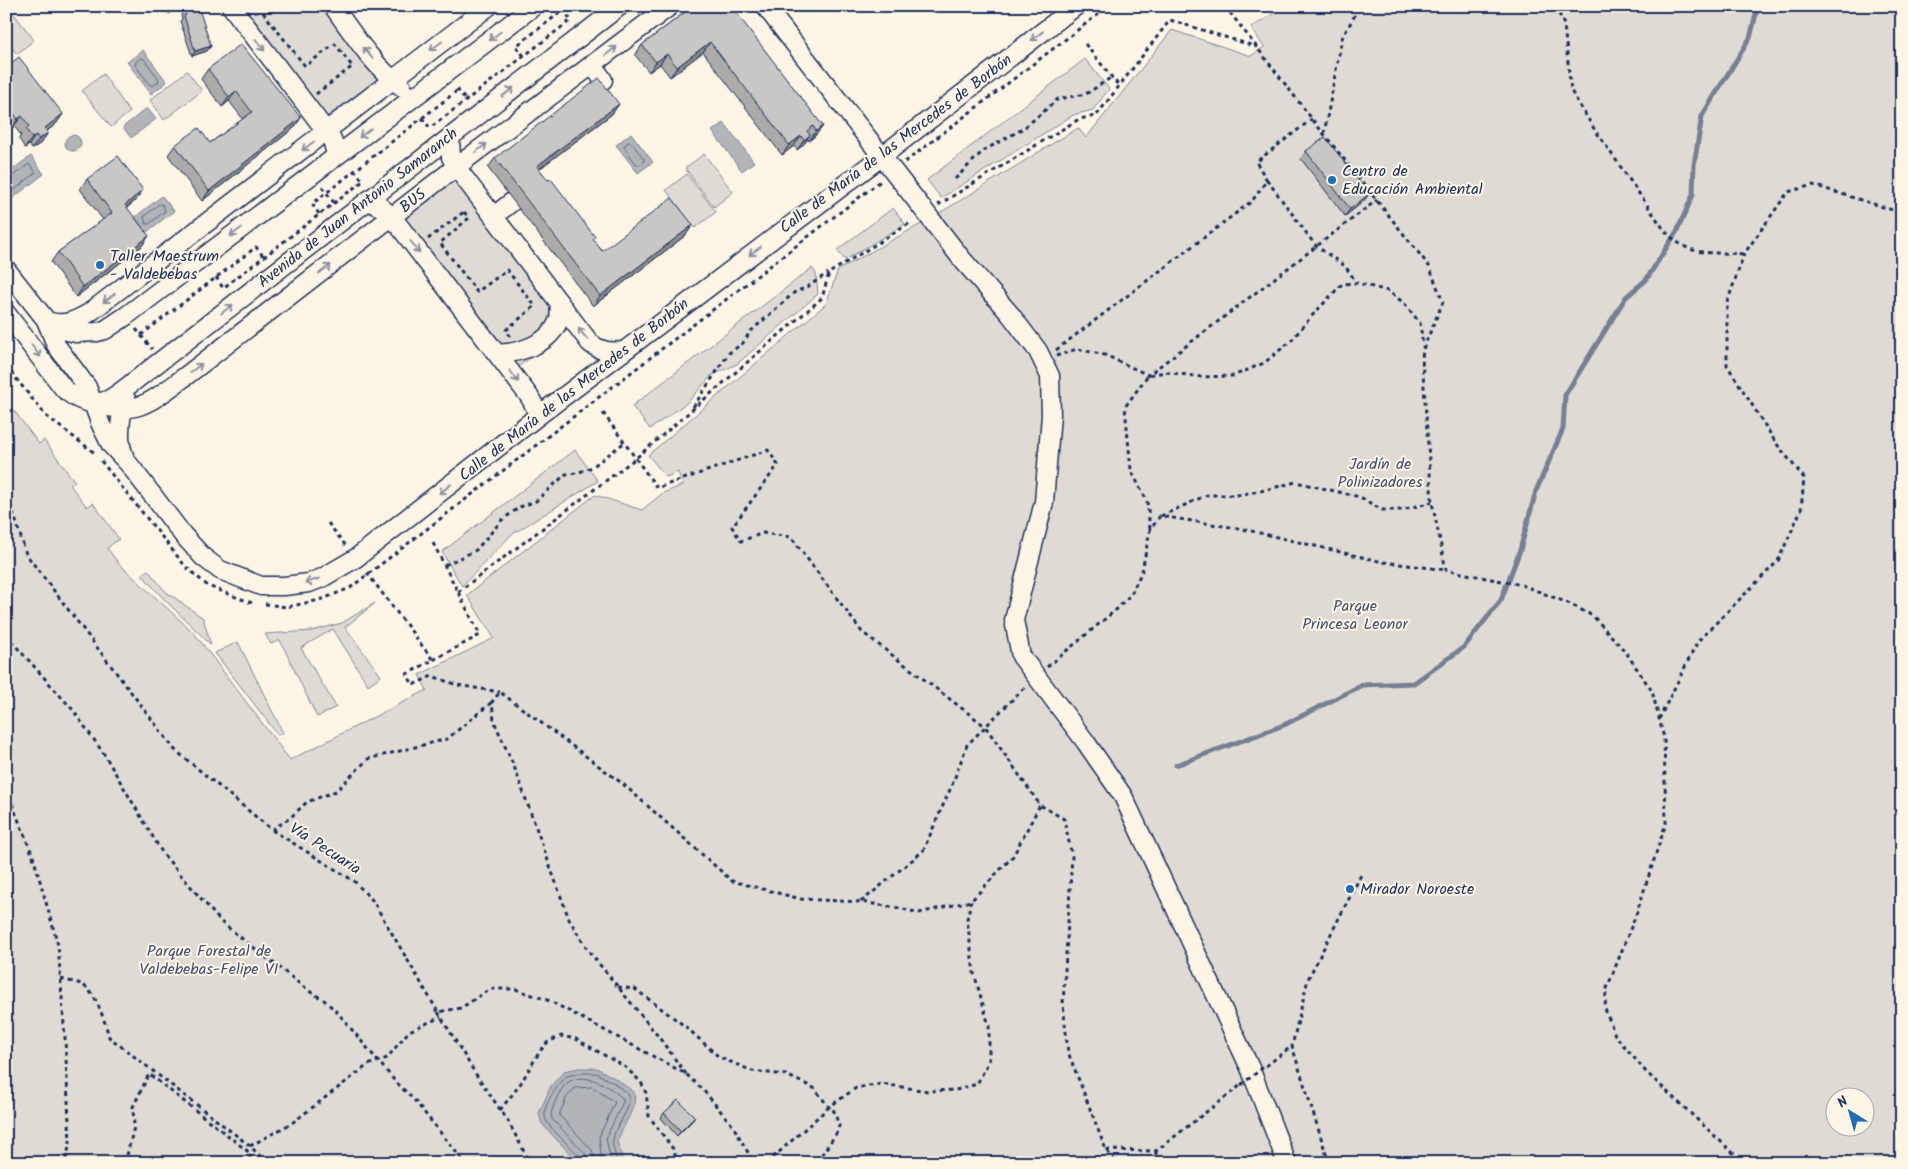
<svg xmlns="http://www.w3.org/2000/svg" width="1908" height="1169" viewBox="0 0 1908 1169" font-family="Kalam,sans-serif">
<rect width="100%" height="100%" fill="#fcf5e5"/>
<filter id="ink" filterUnits="userSpaceOnUse"><feTurbulence type="fractalNoise" baseFrequency=".02" numOctaves="2"/><feDisplacementMap in="SourceGraphic" scale="10" xChannelSelector="R" yChannelSelector="G"/><feConvolveMatrix kernelMatrix="1 2 1 2 8 2 1 2 1" color-interpolation-filters="sRGB"/></filter>
<g filter="url(#ink)">
<path fill="#dfdbd4" stroke="#7d8599" fill-rule="evenodd" d="M6,6H8L34,40L17,54L6,40Z
M238,6H326L380,77L324,119Z
M1275,6H1902V1163H6V400L39,444L44,440L75,482L70,485L87,507L93,503L119,539L107,548L119,564L194,633L290,760L427,690L419,675L494,638L467,595L595,495L642,510L663,493L683,485L678,472L666,477L648,455L826,304L838,270L930,219L1078,128L1086,138L1172,30L1251,56L1264,47L1251,28L1277,11ZM1836,1096H1866V1126H1836Z
M1085,59L1109,89L1093,110L1073,115L941,198L927,180Z
M187,71L202,91L164,120L150,100Z
M103,74L130,112L111,127L82,91Z
M704,154L733,192L714,207L685,168Z
M687,174L716,212L695,228L666,190Z
M459,176L573,325L517,368L403,219Z
M893,208L905,224L845,260L837,250Z
M812,268L816,274L818,294L737,364L711,376L688,402L650,429L632,406Z
M575,450L598,481L511,535L462,586L442,552Z
M148,570L165,591L203,618L211,645C188,621 162,600 142,574Z
M375,603L345,627L381,676L368,685L333,629L301,648L336,707L317,717L280,640L271,644L265,634L312,631L342,623Z
M238,642L283,733L278,735L215,653Z"/>
<path fill="#b2b4b8" stroke="#767f94" d="M143,50L167,82L151,94L127,62Z
M147,108L156,119L131,138L123,127Z
M724,123L754,162L742,171L712,131Z
M631,133L653,162L638,173L616,145Z
M65 143a8 8 0 1 1 16 0a8 8 0 1 1-16 0Z
M31,156L44,174L9,201L6,197V174Z
M162,196L174,211L144,234L139,227L141,225L135,217Z
M579,1068H597L616,1079L634,1092L635,1104L617,1141L622,1157L620,1163H579L542,1124L539,1113L551,1086L564,1071Z"/>
<g fill="none" stroke-linecap="round" stroke-linejoin="round">
<path stroke="#576482" stroke-width="1" d="M141,58L144,59L159,79L158,82L153,86L150,85L135,65L136,62Z
M628,142H631L644,159V162L640,165H637L624,147Z
M6,178L11,177L29,164L36,172L10,194H6
M160,204L163,205L165,211L149,224H146L144,217Z
M582,1163L581,1157C573,1149 550,1129 546,1120C540,1107 558,1085 567,1076L579,1073H596L614,1083L629,1095C631,1113 615,1123 613,1140C611,1147 617,1155 616,1163
M588,1163L585,1153L552,1119L551,1114C554,1104 560,1086 570,1081C588,1072 611,1087 623,1099V1102L606,1138L610,1157V1163
M596,1163L592,1150L559,1115L567,1097L575,1088L592,1087L615,1102L599,1137L602,1163"/>
<path stroke="#767f94" stroke-width="5" d="M1176,765L1284,725L1362,685L1414,683L1464,647L1501,600L1520,550L1536,491L1563,429L1565,395L1626,297L1646,280L1677,231L1693,195L1694,165L1702,116L1750,38L1758,6"/>
<g stroke="#1b2f5e" stroke-width="21">
<path id="minor" d="M231,6L332,139L336,155
M333,6C353,34 374,67 402,87
M765,6L961,258L1010,314L1038,351L1050,376L1051,415L1044,502L1014,620L1021,656L1085,741L1123,796L1250,1068L1287,1163
M593,65L603,80
M450,138L451,157L456,167L590,343C601,352 610,352 624,351
M369,201L382,208L393,218L529,396L534,405L538,416
M494,216L513,201
M6,269L46,320L58,329L76,333L97,332L105,330L126,316L534,6
M6,313L64,389C76,399 81,401 95,404C134,415 147,405 178,382L456,167L670,6
M46,320L56,345L87,387L101,425L111,445L128,463L183,535L203,557L220,570L261,586H284L309,583L322,578L356,558L538,416L881,157L1076,6
M51,322C65,326 77,320 89,313L489,6
M497,354C520,353 551,344 559,319C560,314 559,308 560,303
M94,404L108,400L119,393L620,6
M125,458C116,439 120,418 126,399"/>
</g>
<path stroke="#1b2f5e" stroke-width="3" stroke-dasharray="4 4" stroke-linecap="butt" d="M258,6L305,66L335,44L352,66
M1225,6L1312,119L1429,266L1443,302L1423,349L1422,358L1432,502L1446,570L1522,585L1568,603L1593,616L1625,651L1652,691L1664,738L1666,823L1637,912L1606,991L1605,1009L1615,1035L1646,1072L1744,1163
M1556,6L1564,25L1571,91L1593,127L1665,231C1691,259 1710,251 1744,254
M1085,44L1119,86
M524,56L516,46L569,6
M457,89L467,102
M316,94L353,66
M422,118L430,128L571,20L563,10
M1324,134L1342,38L1360,6
M905,162L1109,6
M955,179L983,151L1024,128L1058,99L1086,94L1112,77
M1267,180L1316,246L1345,266L1356,282
M322,187L335,204
M938,205L1079,119L1096,116L1170,20L1257,47
M464,212L469,218L440,243L477,292L507,270L535,306L506,330L510,336
M319,214L312,204L458,90
M428,239L465,211
M216,277L223,288L363,181L355,171
M136,329L152,349
M141,335L256,247L264,257
M1056,350L1252,201L1267,180L1256,162L1312,119
M1056,356L1077,349L1105,355L1148,375L1377,200
M6,366L46,416L96,454
M693,407L729,353L743,343L750,332L796,291L806,288L828,273
M603,413L657,488L768,450L778,465L732,527L741,541L763,533L791,537L862,632L985,726L1040,805L1064,819L1072,856L1063,1004L1068,1052L1106,1150L1117,1163
M101,461L186,567L208,586L249,602L256,603
M6,489L26,554L175,750L272,830L354,881L373,901L438,1012L461,1008L490,989H515L550,1001L686,1074L704,1091L733,1126L754,1163
M1161,516L1207,495H1237L1265,490L1296,482L1360,497L1382,510H1402L1432,502
M328,523L346,546
M1150,529L1147,501L1131,470L1125,407L1148,375L1166,372L1201,377L1233,376L1264,363L1291,341L1309,319L1342,284L1357,283L1388,291L1404,303L1420,323L1423,347
M433,543L480,635L433,660
M445,565L476,550L502,520L520,507L536,501L566,474L577,473L592,467L625,442
M367,573L433,660L407,674L413,685L432,676L457,685L500,692
M458,592L636,458L822,298L829,273L912,222
M265,604L287,607L320,600L350,588L882,180
M6,635L73,710L104,754L163,854L198,895L221,922L309,991L324,1000L338,1013L394,1080L415,1101L465,1163
M1047,667L1117,609L1131,594L1142,571L1150,530L1160,516L1243,529L1383,562L1446,570
M1659,719L1698,641L1778,561L1801,510L1804,478L1776,443L1727,365V303L1744,254L1788,192L1813,185L1902,213
M6,789L33,856L58,945L65,1038L70,1143L65,1163
M272,830L291,817L307,802L336,791L368,759L447,739L492,702
M861,902L923,851L952,785L967,745L1026,686
M61,979C67,981 75,982 81,984C96,991 105,1022 109,1037L250,1146L260,1156L263,1163
M618,987L635,989L686,1027L719,1057L752,1071L786,1075L814,1088L829,1107L856,1088L882,1084L928,1091L956,1090L977,1084L989,1061V1026L974,973L967,919L971,901
M438,1012L475,1073L508,1121L530,1163
M1266,1066L1292,1046
M686,1074L658,1036L587,949L569,919L515,769L494,721L492,702L500,692L623,784L732,881L801,899L861,902L899,908L919,913L971,901L1013,856L1040,805
M500,1110L519,1086L540,1051L548,1042L561,1036L576,1039L625,1067L641,1082L646,1093L649,1116L673,1149L677,1163
M250,1146L292,1123L368,1065L387,1058L409,1031L441,1017
M1106,1150L1156,1151L1241,1085
M1156,1151V1163
M125,1163L134,1127L133,1107L149,1074L250,1153V1163
M767,1163L829,1107L834,1111L839,1126L836,1134L816,1163
M1329,1163L1292,1046L1308,979L1362,873"/>
<use href="#minor" stroke="#fcf5e5" stroke-width="18"/>
<path stroke="#1b2f5e" stroke-width="3" stroke-dasharray="4 4" stroke-linecap="butt" d="M1241,1085L1265,1066"/>
</g>
<path fill="#acabaa" stroke="#1b2f5e" d="M163,6H179L169,14Z
M693,6L823,126L815,136L809,141L808,139L803,145L797,150L794,146L782,155L703,52L670,77L660,64L649,72L635,55L642,45Z
M184,10L211,46L207,51L192,56L180,21L182,19L181,15Z
M6,67L63,114L56,124L47,131L48,133L41,143L32,149L29,145L25,148L19,139L21,135L14,126L11,129L6,123Z
M208,69L294,128L202,201L168,155L175,145L210,143L243,119L229,101L222,107L201,79Z
M619,104L612,114L539,169L602,251L686,235L593,306L488,168L495,158Z
M1306,151L1363,202L1345,216L1301,159Z
M87,179L136,200L127,208L142,246L76,297L51,262L58,252L103,220L80,189Z
M664,1113L695,1117L691,1122L677,1136L661,1118Z"/>
<path fill="#8c8b8b" stroke="#1b2f5e" d="M174,6H179L169,14Z
M710,42L703,52L670,77L677,67Z
M211,46L207,51L192,56L195,51Z
M667,54L660,64L649,72L656,62Z
M236,91L229,101L222,107L229,97Z
M619,104L612,114L530,176L537,166Z
M63,114L56,124L38,138L45,128Z
M22,116L14,126L11,129L18,119Z
M301,118L294,128L202,201L209,191Z
M823,126L815,136L809,141L816,131Z
M48,133L41,143L32,149L39,139Z
M36,135L29,145L25,148L32,138Z
M810,135L803,145L797,150L804,140Z
M801,136L794,146L782,155L789,145Z
M143,190L136,200L117,215L125,205Z
M1369,194L1363,202L1345,216L1350,209Z
M693,225L686,235L593,306L600,296Z
M149,236L142,246L76,297L83,287Z
M695,1117L691,1122L677,1136L681,1131Z"/>
<path fill="#c8c7c6" stroke="#1b2f5e" d="M198,6L211,46L195,51L184,16L186,15L184,10Z
M693,6H731L823,126L816,131L813,126L807,131L810,135L804,140L801,136L789,145L710,42L677,67L667,54L656,62L642,45Z
M241,44L301,118L209,191L175,145L199,128L210,143L252,112L236,91L229,97L208,69Z
M19,57L63,114L45,128L48,133L39,139L36,135L32,138L26,129L29,126L22,116L18,119L6,104V67Z
M599,78L619,104L537,166L548,180L551,179L595,237L593,239L602,251L672,198L693,225L600,296L495,158Z
M1325,137L1369,194L1350,209L1306,151Z
M118,156L143,190L125,205L149,236L83,287L58,252L112,213L87,179Z
M678,1100L695,1117L681,1131L664,1113Z"/>
<defs><path id="oneway-shaft" d="M-6 0H5M1.5-3L5.5 0L1.5 3" fill="none" stroke-width="1.6" stroke-linecap="round" stroke-linejoin="round" transform="scale(1.25)"/></defs>
<g stroke="#8c92a2">
<use href="#oneway-shaft" transform="translate(495 36) rotate(143)"/>
<use href="#oneway-shaft" transform="translate(1037 36) rotate(142)"/>
<use href="#oneway-shaft" transform="translate(260 45) rotate(53)"/>
<use href="#oneway-shaft" transform="translate(436 46) rotate(143)"/>
<use href="#oneway-shaft" transform="translate(611 51) rotate(-37)"/>
<use href="#oneway-shaft" transform="translate(368 53) rotate(-129)"/>
<use href="#oneway-shaft" transform="translate(508 92) rotate(-38)"/>
<use href="#oneway-shaft" transform="translate(365 133) rotate(143)"/>
<use href="#oneway-shaft" transform="translate(308 146) rotate(143)"/>
<use href="#oneway-shaft" transform="translate(481 148) rotate(-37)"/>
<use href="#oneway-shaft" transform="translate(236 232) rotate(143)"/>
<use href="#oneway-shaft" transform="translate(415 247) rotate(53)"/>
<use href="#oneway-shaft" transform="translate(755 251) rotate(143)"/>
<use href="#oneway-shaft" transform="translate(325 269) rotate(-37)"/>
<use href="#oneway-shaft" transform="translate(109 298) rotate(143)"/>
<use href="#oneway-shaft" transform="translate(227 309) rotate(-37)"/>
<use href="#oneway-shaft" transform="translate(583 334) rotate(-128)"/>
<use href="#oneway-shaft" transform="translate(36 351) rotate(53)"/>
<use href="#oneway-shaft" transform="translate(196 368) rotate(-37)"/>
<use href="#oneway-shaft" transform="translate(514 376) rotate(53)"/>
<use href="#oneway-shaft" transform="translate(445 489) rotate(142)"/>
<use href="#oneway-shaft" transform="translate(312 581) rotate(163)"/>
</g>
</g>
<g fill="#1f6fb2" stroke="#fcf5e5" stroke-width="2">
<circle cx="1332" cy="180" r="5"/>
<circle cx="100" cy="265" r="5"/>
<circle cx="1350" cy="889" r="5"/>
</g>
<g text-anchor="middle" dominant-baseline="central" stroke-width="4" stroke-linejoin="round" paint-order="stroke">
<g font-size="16" fill="#1b2f5e" stroke="#fcf5e5">
<text transform="translate(896 144) rotate(-37)">Calle de María de las Mercedes de Borbón</text>
<text transform="translate(413 201) rotate(-39)">BUS</text>
<text transform="translate(358 208) rotate(-38)">Avenida de Juan Antonio Samaranch</text>
<text transform="translate(574 390) rotate(-38)">Calle de María de las Mercedes de Borbón</text>
<text transform="translate(325 849) rotate(33)">Vía Pecuaria</text>
</g>
<g font-size="16" fill="#1b2f5e" stroke="#fcf5e5" text-anchor="start">
<text x="1342" y="171">Centro de<tspan x="1342" dy="18">Educación Ambiental</tspan></text>
<text x="110" y="256">Taller Maestrum<tspan x="110" dy="18">- Valdebebas</tspan></text>
<text x="1360" y="889">Mirador Noroeste</text>
</g>
<g font-size="16" fill="#425176" stroke="#fcf5e5">
<text x="1380" y="464">Jardín de<tspan x="1380" dy="18">Polinizadores</tspan></text>
<text x="1355" y="606">Parque<tspan x="1355" dy="18">Princesa Leonor</tspan></text>
<text x="209" y="951">Parque Forestal de<tspan x="209" dy="18">Valdebebas-Felipe VI</tspan></text>
</g>
</g>
<rect width="1908" height="1169" fill="none" stroke="#fcf5e5" stroke-width="25"/>
<rect x="12" y="12" width="1883" height="1144" fill="none" stroke="#1b2f5e" stroke-width="2" filter="url(#ink)"/>
<g transform="translate(1850 1112) rotate(323)"><circle r="24" fill="#fcf5e5" stroke="#a2a6af"/>
<path d="M0-4L9 19L0 12L-9 19Z" fill="#1f6fb2"/>
<text y="-8" font-size="14" font-weight="bold" text-anchor="middle" fill="#1b2f5e">N</text>
</g>
</svg>
